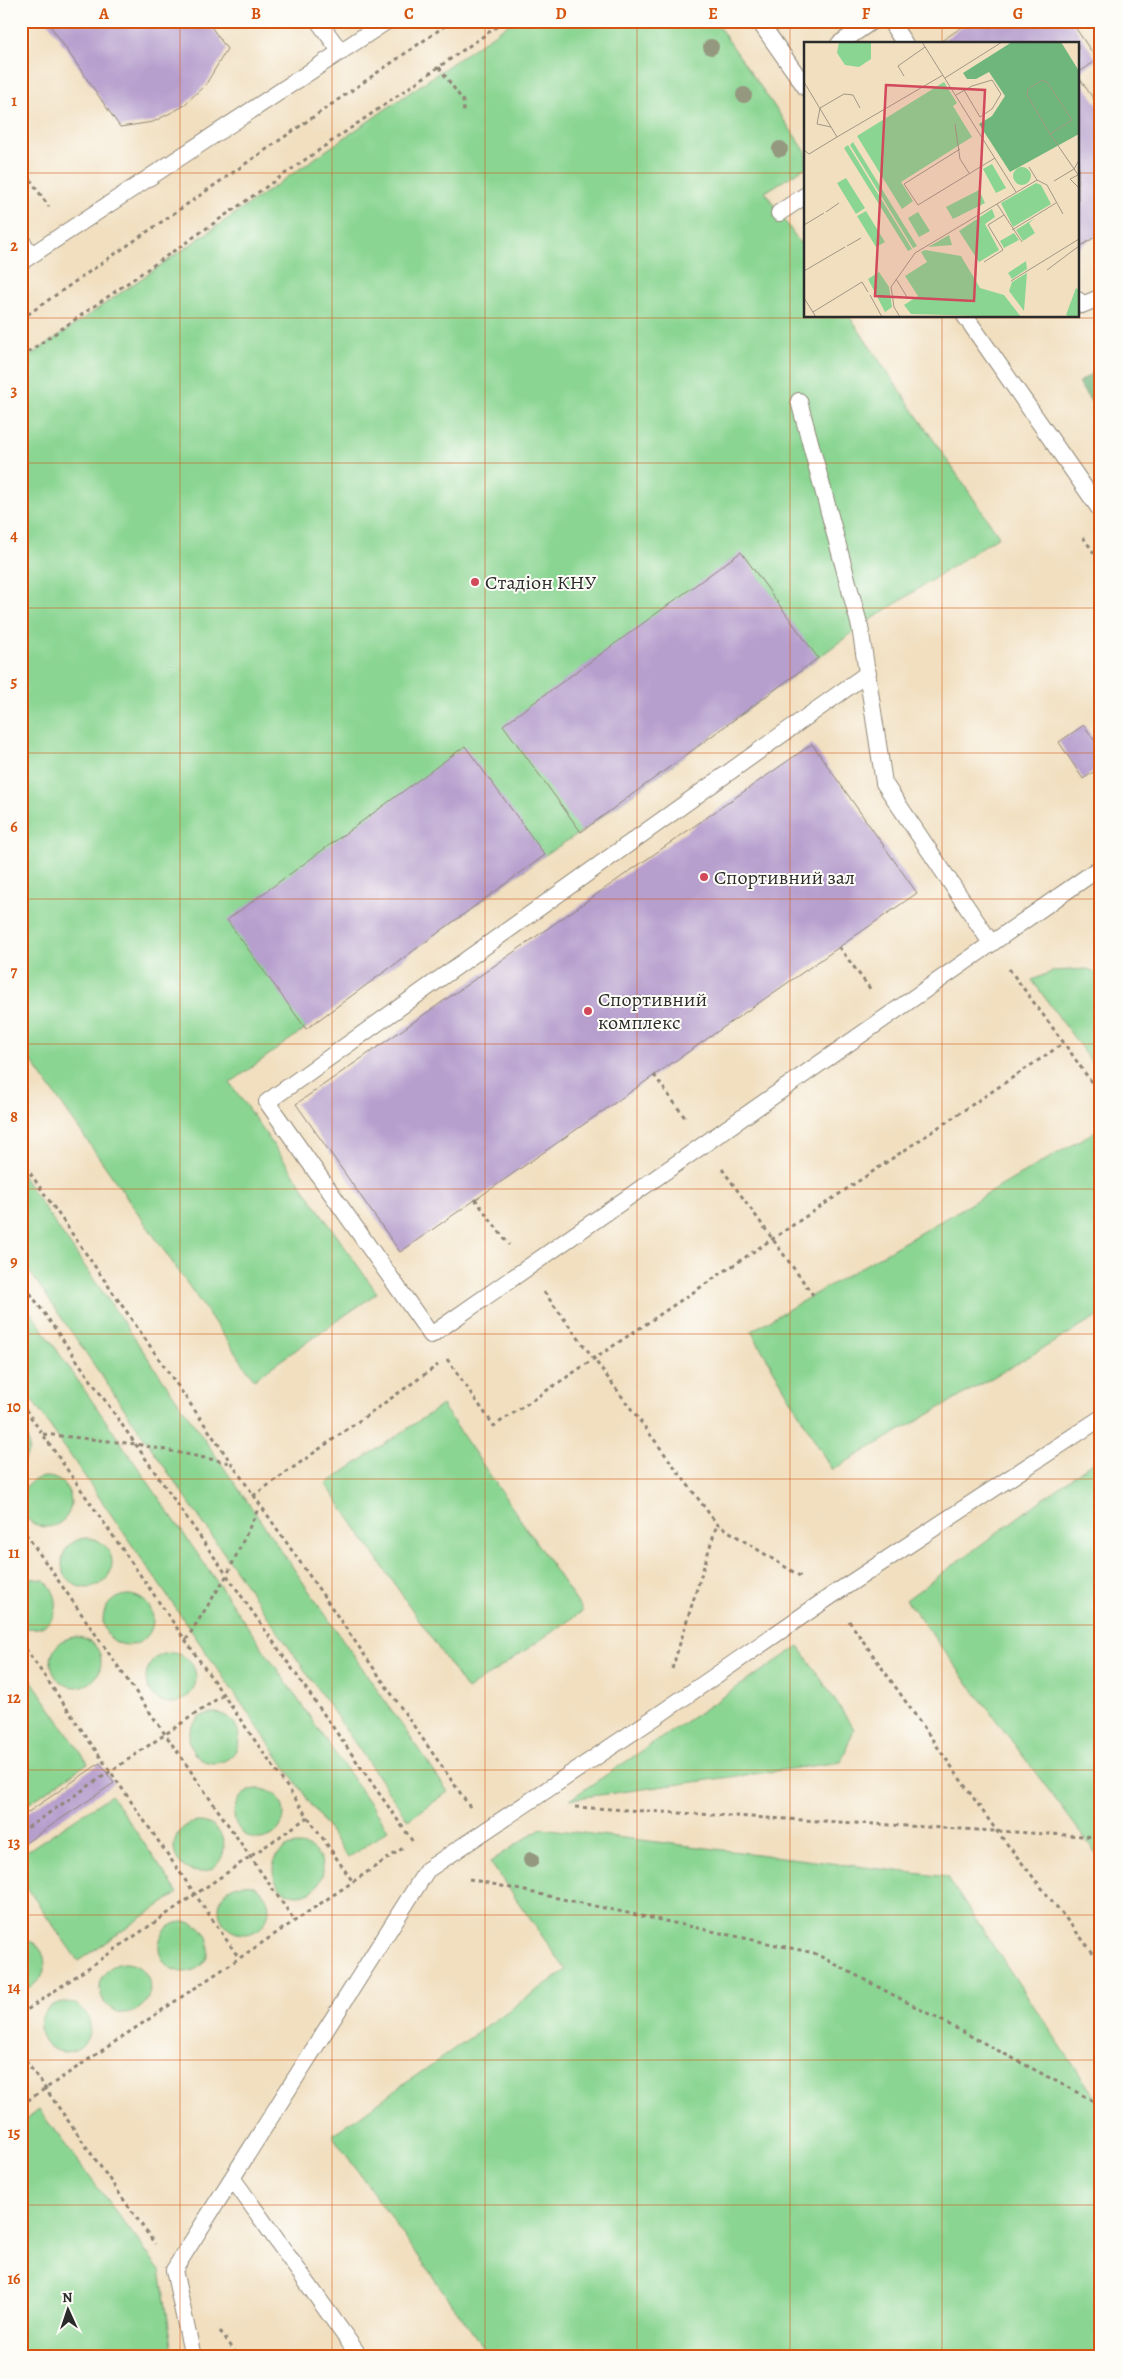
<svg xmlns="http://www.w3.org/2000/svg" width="1122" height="2378" viewBox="0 0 1122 2378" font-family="Alegreya,serif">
<rect width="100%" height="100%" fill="#fdfcf7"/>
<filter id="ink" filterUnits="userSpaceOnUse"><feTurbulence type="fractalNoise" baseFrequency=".02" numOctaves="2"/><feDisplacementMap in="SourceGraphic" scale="10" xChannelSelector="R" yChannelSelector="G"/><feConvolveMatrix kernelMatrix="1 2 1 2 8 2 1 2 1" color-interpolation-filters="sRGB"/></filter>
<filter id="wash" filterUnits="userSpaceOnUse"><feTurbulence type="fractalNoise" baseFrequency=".0096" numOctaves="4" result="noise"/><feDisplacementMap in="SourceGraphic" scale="20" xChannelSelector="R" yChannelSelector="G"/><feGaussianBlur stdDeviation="1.12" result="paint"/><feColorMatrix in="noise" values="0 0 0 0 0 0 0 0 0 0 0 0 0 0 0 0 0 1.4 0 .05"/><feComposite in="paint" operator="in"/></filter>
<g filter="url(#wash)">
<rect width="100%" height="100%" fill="#f1dfc0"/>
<path fill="#8ad592" stroke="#5a805e" d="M513,21H715L806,152V167L765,192L806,252V316H849L999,536L860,627L581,832L545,855L230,1083L377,1293L254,1379L21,1046V362Z
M1087,969L1101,974V1075L1032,980L1054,971Z
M1101,1128V1315L832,1470L751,1331Z
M21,1174L448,1792L408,1820L21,1259Z
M21,1298L388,1830L348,1858L21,1384Z
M442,1405L583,1611L467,1690L326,1484Z
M21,1427C31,1438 32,1453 21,1464Z
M1101,1456V1860L906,1600Z
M21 1502a25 25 0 1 1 50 0a25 25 0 1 1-50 0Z
M62 1563a25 25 0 1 1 50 0a25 25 0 1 1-50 0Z
M27,1578L44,1580C70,1603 51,1638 21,1626V1580Z
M103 1620a25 25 0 1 1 50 0a25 25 0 1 1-50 0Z
M51 1662a25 25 0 1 1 50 0a25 25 0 1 1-50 0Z
M799,1646L854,1729L841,1762L570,1799Z
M146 1678a25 25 0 1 1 50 0a25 25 0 1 1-50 0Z
M21,1665L88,1763L21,1809Z
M189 1738a25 25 0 1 1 50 0a25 25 0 1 1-50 0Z
M234 1814a25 25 0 1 1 50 0a25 25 0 1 1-50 0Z
M111,1795L178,1893L78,1961L21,1879V1855Z
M174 1847a25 25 0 1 1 50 0a25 25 0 1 1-50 0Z
M541,1828L947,1877L1101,2106V2357H490L332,2135L566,1970L490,1862Z
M273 1870a25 25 0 1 1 50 0a25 25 0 1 1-50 0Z
M219 1909a25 25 0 1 1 50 0a25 25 0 1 1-50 0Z
M159 1947a25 25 0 1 1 50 0a25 25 0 1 1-50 0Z
M21,1939C53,1942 52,1985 22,1989Z
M100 1988a25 25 0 1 1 50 0a25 25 0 1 1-50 0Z
M40 2027a25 25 0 1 1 50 0a25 25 0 1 1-50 0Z
M39,2110L160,2270L174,2357H21V2122Z"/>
<path fill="#6fb67c" stroke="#4d7054" d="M1101,367V416L1078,383Z"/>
<g id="blocks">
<path fill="#b69ecd" d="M47,21H207L227,49L206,84L182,107L153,122L120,127Z
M971,21H1071L1097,60L1078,73V44H937Z
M1078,76L1101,110V233L1078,248Z
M741,552L818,658L581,832L503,725Z
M1084,725L1101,750V767L1083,779L1059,742Z
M812,744L917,893L400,1252L296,1104Z
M465,746L545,855L306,1029L227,920Z
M100,1763L114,1783L21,1846V1817Z"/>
</g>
</g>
<g filter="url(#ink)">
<use href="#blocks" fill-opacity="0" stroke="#8e8576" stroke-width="1"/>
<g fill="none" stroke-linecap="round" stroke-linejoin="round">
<g stroke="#8e8576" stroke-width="18">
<path id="service" d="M318,21L341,52
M759,21L806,88
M890,21L905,44
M839,44L872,21
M779,213L806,195
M21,240L31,255
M21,262L387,21
M1078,300L1082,305L1101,297
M965,316L1101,511
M799,401L860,627L884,783L991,943
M868,673L267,1102L431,1335L1101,867
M233,2179L360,2357
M193,2357L174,2270L427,1870L657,1716L831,1596L1101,1418"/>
</g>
<path stroke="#8e8576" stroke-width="3" stroke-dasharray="4 4" stroke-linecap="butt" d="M439,67L463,101L464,115
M21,166L49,207
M21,319L452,21
M21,357L505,21
M1083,537L1101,563
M839,947L871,990
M1009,969L1064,1043L1101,1096
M654,1075L686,1119
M21,1160L470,1807
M722,1169L813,1295
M475,1199L509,1245
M21,1280L413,1842
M544,1292L717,1524L803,1578
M447,1359L494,1426L1064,1043
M21,1403L353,1882
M43,1434L136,1444L230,1463
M253,1496L438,1365
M21,1527L295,1921
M849,1621L996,1830L1101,1963
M186,1640L227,1575L259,1507
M21,1642L239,1958
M672,1669L717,1524
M575,1807L1101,1837
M21,1832L223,1695
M469,1879L814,1953L1101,2105
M21,2014L308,1817
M21,2054L155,2244
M21,2105L403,1848
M220,2331L239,2357"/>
<use href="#service" stroke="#fff" stroke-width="16"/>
</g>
<g fill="#94987f">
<circle cx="711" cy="47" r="8"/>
<circle cx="744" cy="95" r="8"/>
<circle cx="780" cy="149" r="8"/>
<circle cx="531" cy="1860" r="8"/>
</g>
</g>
<path fill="none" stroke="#d5540f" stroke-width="1" stroke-opacity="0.55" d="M180,21V2357M332,21V2357M485,21V2357M637,21V2357M790,21V2357M942,21V44M21,173H806M1078,173H1101M942,316V2357M21,318H1101M21,463H1101M21,608H1101M21,753H1101M21,899H1101M21,1044H1101M21,1189H1101M21,1334H1101M21,1479H1101M21,1625H1101M21,1770H1101M21,1915H1101M21,2060H1101M21,2205H1101"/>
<g fill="#d1495b" stroke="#fdfcf7" stroke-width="2">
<circle cx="475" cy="582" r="5"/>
<circle cx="704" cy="877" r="5"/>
<circle cx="588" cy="1011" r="5"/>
</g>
<g text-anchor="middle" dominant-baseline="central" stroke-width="4" stroke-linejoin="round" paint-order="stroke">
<g font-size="20" fill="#2b2b2b" stroke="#fdfcf7" text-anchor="start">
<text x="485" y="582">Стадіон КНУ</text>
<text x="714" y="877">Спортивний зал</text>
<text x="598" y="999">Спортивний<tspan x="598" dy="23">комплекс</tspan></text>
</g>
</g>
<g transform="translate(804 42)">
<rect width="275" height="275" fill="#f1dfc0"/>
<path d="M35,0H67V17L55,25L41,23L33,11ZM140,40L153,61L149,64L168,95L97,140L109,159L98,167L53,94ZM49,100L113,204L109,206L46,103ZM44,103L108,207L104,209L40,106ZM188,122L202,146L192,151L179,127ZM209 134a9 9 0 1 1 18 0a9 9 0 1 1-18 0ZM42,136L61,166L52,172L33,141ZM232,141L237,143L247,162L209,185L197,161ZM175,148L181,161L149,177L142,165ZM188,167L191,175L181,182L195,208L175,220L155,189ZM62,169L81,200L72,205L53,174ZM114,170L126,189L115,195L104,176ZM231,176L225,181L231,191L219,199L212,188ZM210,191L215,198L200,206L196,199ZM145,193L148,203L124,205ZM121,208L157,214L176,246L200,253L217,275L107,272L100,263L114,254L101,234L123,220L117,210ZM222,219L223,227L208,237L204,231ZM75,230L85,245L88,265L81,270L64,237ZM223,231L220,269L205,249L208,240ZM272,246L275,248V275H266L262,273Z" fill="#8ad592"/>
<path d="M208,0H257L275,29V92L206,130L175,82L188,74L201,54L185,30L172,37H163L159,31Z" fill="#6fb67c"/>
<path fill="none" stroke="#a29784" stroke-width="1" d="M118,0L212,150M100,34L94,24L121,5M141,36L198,0M0,40L33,95L5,112L0,108M152,53L168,44L188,38L197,52L188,67L176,75L160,48M151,82L156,117L165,131M27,85L13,82L16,66L40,52L49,53L56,66M246,92L223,53L224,47L238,38L243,40L268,78L246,92L275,134M33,95L139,33M156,107L100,142L114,163L191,116M225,125L233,138M274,133L266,137L275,146M250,139L270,127L275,118M193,162L218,200M22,170L35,161M0,183L20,171M208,188L252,161M43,204L57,196M180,220L199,208L184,183L200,173M243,228L275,204M0,229L41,205M92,237L103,255M207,239L275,197M66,253L78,275M0,256L12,275M9,270L58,240L64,250M96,275L90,265L87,245L111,211L233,138L243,143L259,172"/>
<path fill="#d1495b" fill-opacity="0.15" stroke="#d1495b" stroke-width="2.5" d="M82,43L181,48L170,259L71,254Z"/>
<rect width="275" height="275" fill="none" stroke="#2b2b2b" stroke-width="2.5"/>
</g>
<rect width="1122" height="2378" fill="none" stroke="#fdfcf7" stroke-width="55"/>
<g transform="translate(68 2310) rotate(357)" stroke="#fdfcf7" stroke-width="4" paint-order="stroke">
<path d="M0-4L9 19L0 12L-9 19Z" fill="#2b2b2b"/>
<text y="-8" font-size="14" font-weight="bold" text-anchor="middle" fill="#2b2b2b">N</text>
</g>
<rect x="28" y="28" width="1066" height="2322" fill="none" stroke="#d5540f" stroke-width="2"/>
<g font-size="16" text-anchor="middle" font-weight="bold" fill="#d5540f">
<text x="104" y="19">A</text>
<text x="256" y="19">B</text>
<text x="409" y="19">C</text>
<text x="561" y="19">D</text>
<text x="713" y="19">E</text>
<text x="866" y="19">F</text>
<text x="1018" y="19">G</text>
<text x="14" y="106">1</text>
<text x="14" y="251">2</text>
<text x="14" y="396">3</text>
<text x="14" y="541">4</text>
<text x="14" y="687">5</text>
<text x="14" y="832">6</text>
<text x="14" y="977">7</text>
<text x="14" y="1122">8</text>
<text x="14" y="1267">9</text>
<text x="14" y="1412">10</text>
<text x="14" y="1558">11</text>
<text x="14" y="1703">12</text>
<text x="14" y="1848">13</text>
<text x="14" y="1993">14</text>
<text x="14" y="2138">15</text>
<text x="14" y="2284">16</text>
</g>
</svg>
